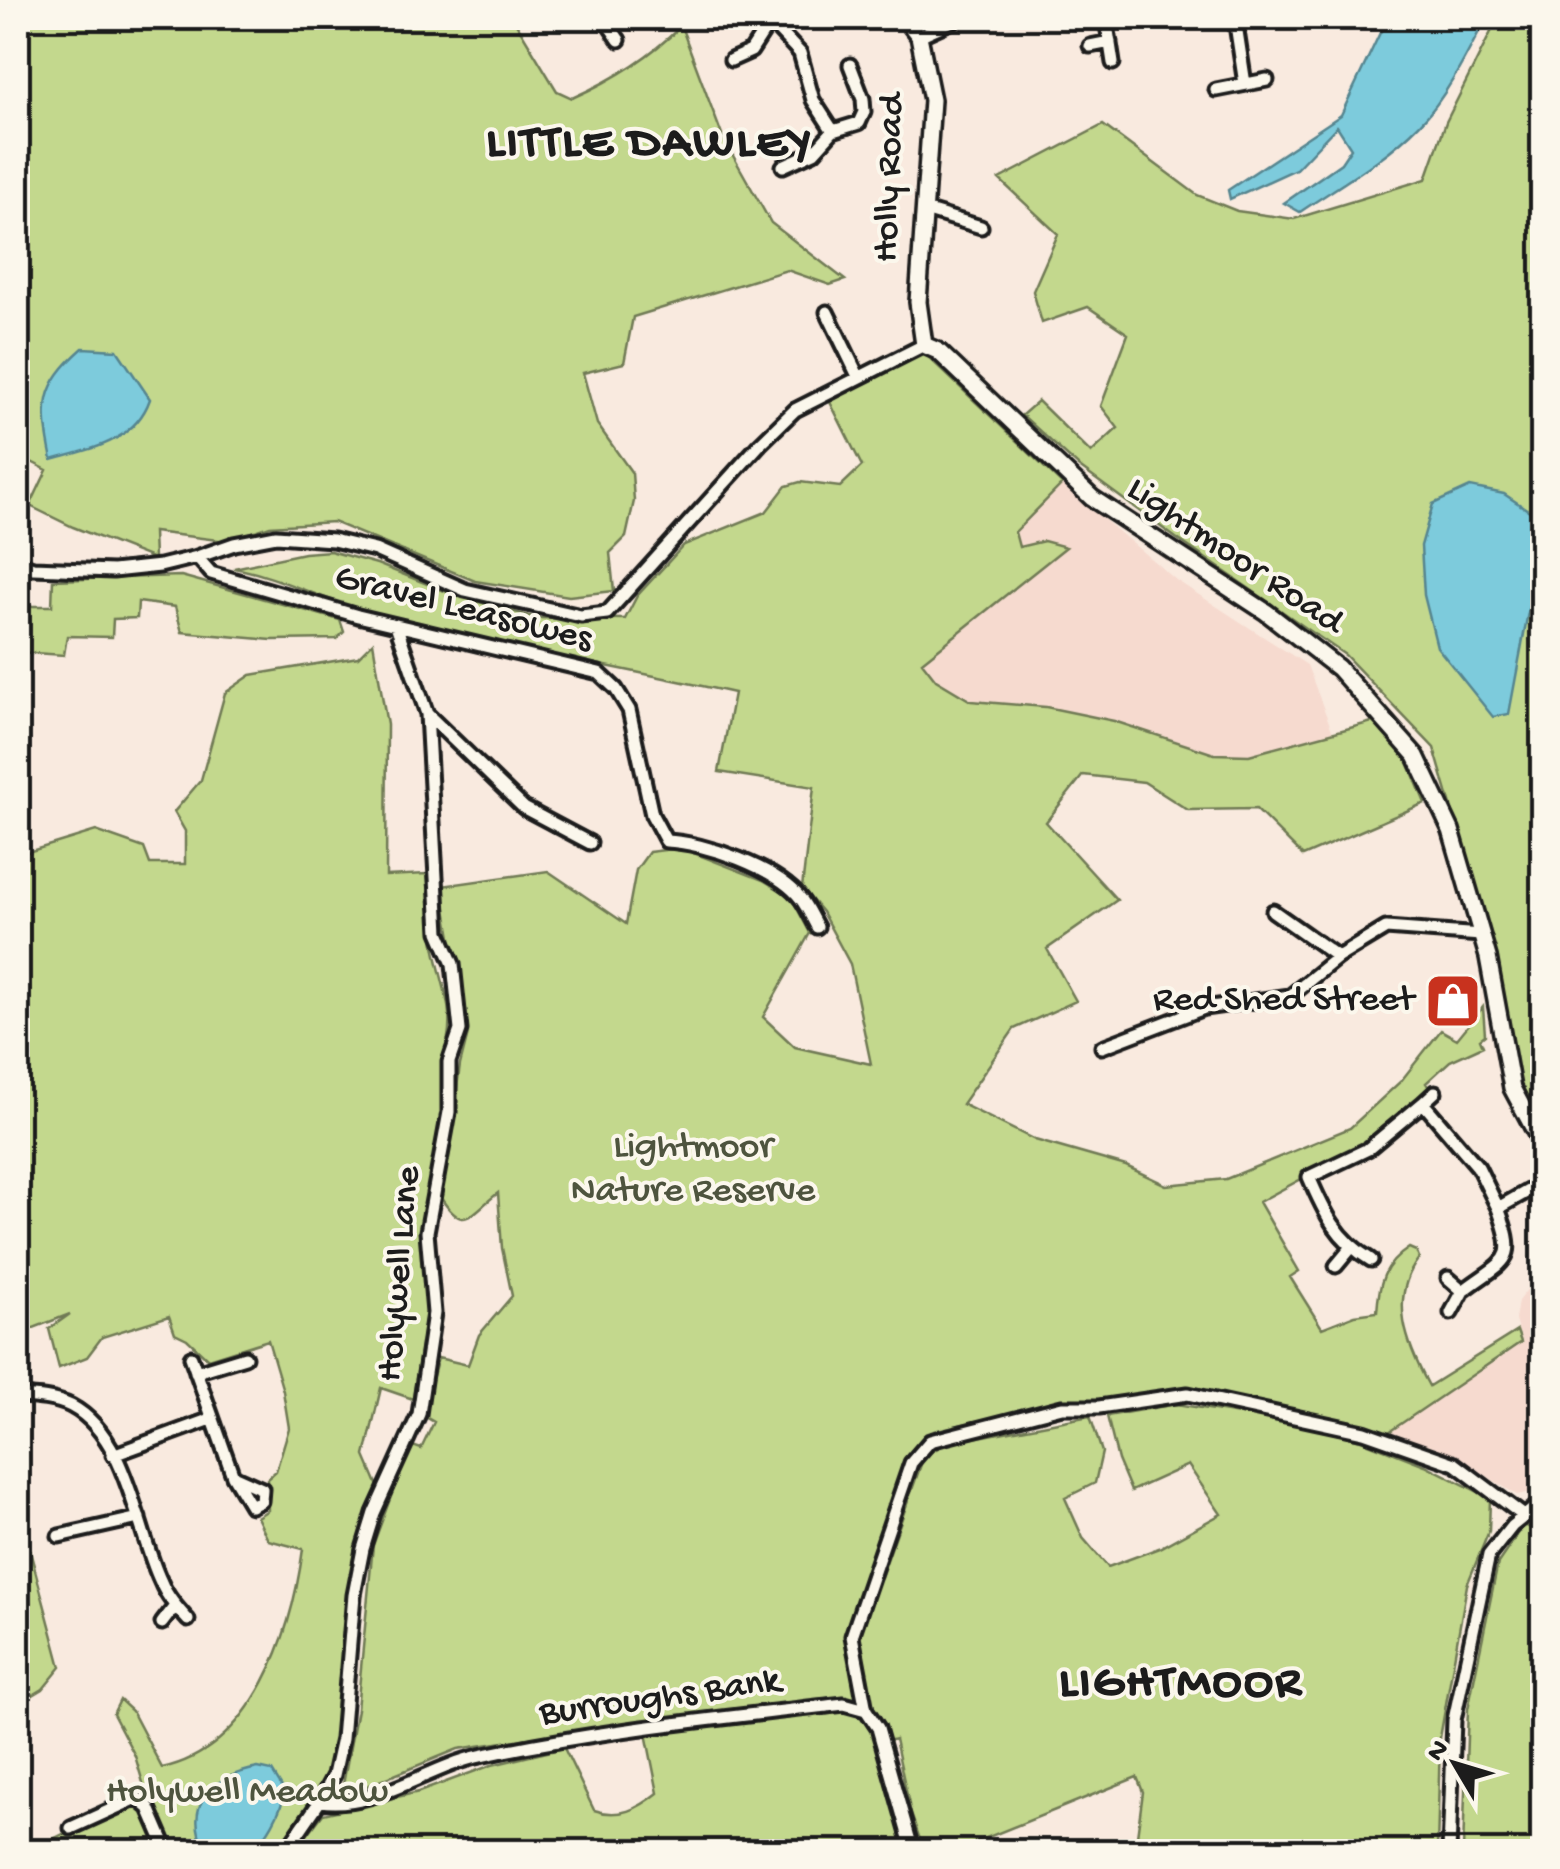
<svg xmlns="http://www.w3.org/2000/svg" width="1560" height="1869" viewBox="0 0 1560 1869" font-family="'Gochi Hand',sans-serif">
<rect width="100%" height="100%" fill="#f9eadf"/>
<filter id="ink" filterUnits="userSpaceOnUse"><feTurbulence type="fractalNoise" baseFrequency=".01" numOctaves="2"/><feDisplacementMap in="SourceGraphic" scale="20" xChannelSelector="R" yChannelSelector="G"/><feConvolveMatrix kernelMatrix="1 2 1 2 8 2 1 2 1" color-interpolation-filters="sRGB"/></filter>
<g filter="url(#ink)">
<path fill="#f6dacf" d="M1062,484L1176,580L1307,665L1333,733L1249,755L1214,754L1180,742L1046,707L971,701L936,680L922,662L1065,548L1044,541L1019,548L1015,532Z
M1542,1278V1490L1517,1495L1457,1458L1383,1436L1521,1342L1515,1320L1518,1301L1533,1282Z"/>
<path fill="#c3d88d" stroke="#707a54" stroke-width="2.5" d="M18,18H513L557,91L572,98C613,80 649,58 681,26L723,138L771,223L845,280L830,285L787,270L633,317L624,363L583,373L597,424L632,473L634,501L626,537L610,553L614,591L569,596L475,581L333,522L270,526L226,541L153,532L154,559L73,527L30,506L47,470L18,455Z
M1498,18H1542V1130L1518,1079L1494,952L1434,748L1345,655L1176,538L1078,466L1022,415L1038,401L1091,453L1118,428L1101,406L1128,334L1088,307L1042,323L1033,291L1058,234L999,179L1103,125L1197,195L1237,211L1294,219L1426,179L1446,122Z
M921,350L1062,484L1015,532L1019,547L1044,541L1066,547L922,662L936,680L971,701L1046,707L1114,721L1214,754L1249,755L1376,721L1408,762L1425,803L1303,856L1256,809L1188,810L1144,782L1083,775L1046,822L1117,900L1047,949L1076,1001L1014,1029L962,1104L1035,1140L1126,1166L1166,1185L1226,1179L1350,1128L1401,1081L1441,1030L1457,1039L1483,1007L1485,1035L1480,1039L1483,1046L1450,1061L1426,1083L1430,1089L1358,1150L1302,1173L1303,1178L1259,1202L1299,1271L1290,1277L1322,1328L1355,1315L1377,1312C1379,1283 1383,1265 1409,1248L1416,1251L1419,1258C1388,1299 1407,1345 1429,1386L1517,1331L1521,1342L1383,1436L1290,1409L1199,1390H1167L1093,1401L1058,1402L934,1431L903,1465L863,1587L864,1596L881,1577L924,1456L947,1443L1090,1416L1102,1452L1095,1483L1065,1498L1083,1538L1108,1567L1159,1548L1221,1514L1188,1465L1131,1491L1118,1460L1107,1416L1176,1404L1285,1421L1361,1440L1425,1465L1490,1498L1489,1531L1467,1585L1440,1738L1437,1851H1135L1143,1792L1137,1777L954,1851H924L911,1814L895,1739L877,1744L905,1851H295L323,1814L419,1792L492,1765L564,1748L594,1810C619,1819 638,1809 658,1793L646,1733L672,1730L661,1718L458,1749L365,1787L342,1790L357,1709L373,1545L410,1445L421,1449L434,1422L422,1415L438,1358L468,1365L479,1335L512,1296L502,1248L498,1193C469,1215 464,1235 439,1195L450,1140L460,1065L468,1034L442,886L548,871L626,924L636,870L649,852L681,848L763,880L791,897L810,933L763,1017L795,1047L871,1064L850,964L822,912L802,888L814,787L719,772L734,693C611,665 486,645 365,611C320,599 279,576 234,568L304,553L330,551L377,564L455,595L536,618L625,619L637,596L684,545L766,512L786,486L800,482L840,487L862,466L830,402Z
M181,576L340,620L344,632L337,639L272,640L182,632L175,607L138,602L137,618L113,619L112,637L67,636L64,655L18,652V606H52L53,580Z
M373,642L387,725L386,876L427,874C430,901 430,929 436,955C445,995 457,1016 443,1057L449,1062V1112L427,1232L434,1313L426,1314L413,1399L381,1388L365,1456L380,1491L373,1500L377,1506L363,1549L330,1776L277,1851H174L147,1796L135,1756L113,1714L120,1700L132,1711L162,1768C255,1748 292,1632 303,1549L268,1540L257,1517L268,1510L267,1479L276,1471L289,1428L283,1391L268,1340L208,1359L187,1339L175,1333L169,1316L102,1337L87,1357L59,1368L49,1329L70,1314L18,1334V855L96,831L144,848L150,864H185V831L174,812L201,780L225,693L251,675L358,657Z
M18,1431L30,1551L61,1667L43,1689L18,1704Z
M1524,1525L1542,1532V1851H1463L1468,1709L1498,1563Z
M131,1801L141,1803L165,1852H26Z"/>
<path fill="#7dcbdc" stroke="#56858f" stroke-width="2.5" d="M1387,18H1486C1469,51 1446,98 1420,124C1385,160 1341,184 1300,212L1284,203L1341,163L1351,148L1337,126L1296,169L1230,199L1228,190L1341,115Z
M83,348L117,350L150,399C135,442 91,449 52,460C41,406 40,386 83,348Z
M1470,487L1504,494L1537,516L1540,548L1509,714L1493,717L1437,647L1424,595L1421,546L1433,504Z
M258,1768L272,1771L285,1792C280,1815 268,1833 254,1851H205C183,1803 211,1777 258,1768Z"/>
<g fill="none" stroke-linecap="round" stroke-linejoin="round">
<g stroke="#1c1c1c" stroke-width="19">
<path id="street" d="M604,18L619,40
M767,18L800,53L813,100L833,131L859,123L864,112L863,99L850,65
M1106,18L1113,63
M1235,18L1245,84
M919,36L959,18
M1090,46L1110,42
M731,60L751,51L771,20
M1216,90L1267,80
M783,166L814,152L833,131
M925,210L981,227
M827,312L858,376
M197,557L211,573L358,616L599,673L616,689L629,710L652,815L666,841C703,842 778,868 801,899C807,907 812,918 817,927
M18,563L33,568L113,571L160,566L197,557L234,544L276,536L333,540L375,550L465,590L581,616L607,613L760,444L795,410L924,345
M427,714L524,808L590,843
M1273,911L1338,957
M1102,1047L1204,1008L1290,996L1338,957L1386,928L1481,935
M1423,1103L1435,1092
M1371,1260C1337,1240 1324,1212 1309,1177L1368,1149L1423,1103L1478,1167L1498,1208
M1336,1266L1351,1248
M1448,1278L1463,1291C1506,1258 1519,1264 1498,1208L1542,1183
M1451,1313L1463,1291
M191,1357L233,1476L251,1506L261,1501L262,1489L233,1476
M196,1372L245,1357
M18,1396C35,1397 55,1398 71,1406C128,1436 136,1530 161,1582C167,1597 178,1609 188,1620
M113,1455L211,1419
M59,1536L139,1518
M162,1623L175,1606
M866,1710L852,1636L911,1463L930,1441L1062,1407H1099L1188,1394L1364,1432L1455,1464L1524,1516
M320,1801C377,1809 427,1767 480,1756C600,1730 722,1718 844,1704L866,1710L878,1728L913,1852
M71,1828L137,1798L149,1808L168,1852
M285,1852L320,1801L334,1775L342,1739L354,1595L363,1549L374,1513L419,1414L434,1313L427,1232L449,1112V1062L460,1030L453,964L439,932L427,714L396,625
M1449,1852L1454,1720L1489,1555L1512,1526L1542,1502"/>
</g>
<g stroke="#1c1c1c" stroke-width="22">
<path id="secondary" d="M905,18L919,36L932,100L918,302L924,345L938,351L1092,498L1266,612L1338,668L1416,756L1451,830L1488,957L1512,1088L1542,1144"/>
</g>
<use href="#street" stroke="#fbf7ec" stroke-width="11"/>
<use href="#secondary" stroke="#fbf7ec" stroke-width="15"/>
</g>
</g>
<defs>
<g id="shop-square" transform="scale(2.875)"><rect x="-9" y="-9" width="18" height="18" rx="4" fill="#c8321e" stroke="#fbf7ec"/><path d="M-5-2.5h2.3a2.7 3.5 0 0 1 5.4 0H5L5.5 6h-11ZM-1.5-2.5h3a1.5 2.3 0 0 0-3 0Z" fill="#fff"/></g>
</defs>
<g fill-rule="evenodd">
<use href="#shop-square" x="1453" y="1001"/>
</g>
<g text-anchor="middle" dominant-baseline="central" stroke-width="8" stroke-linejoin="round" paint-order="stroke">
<g font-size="38" fill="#1c1c1c" stroke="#fbf7ec">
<text transform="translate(891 178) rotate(-88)">Holly Road</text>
<text transform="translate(1234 557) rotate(34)">Lightmoor Road</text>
<text transform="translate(463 610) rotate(14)">Gravel Leasowes</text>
<text transform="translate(401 1274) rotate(-85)">Holywell Lane</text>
<text transform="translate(660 1699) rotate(-8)">Burroughs Bank</text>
</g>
<g font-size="38" fill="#1c1c1c" stroke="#fbf7ec" text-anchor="end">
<text x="1414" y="1001">Red Shed Street</text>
</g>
<g font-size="38" fill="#4e543e" stroke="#fbf7ec">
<text x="693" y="1148">Lightmoor<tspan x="693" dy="44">Nature Reserve</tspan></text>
<text x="247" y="1793">Holywell Meadow</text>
</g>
<g font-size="48" font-weight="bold" letter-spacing="2.5" fill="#1c1c1c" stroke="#fbf7ec">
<text x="650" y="145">LITTLE DAWLEY</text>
<text x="1181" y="1685">LIGHTMOOR</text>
</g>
</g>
<rect width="1560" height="1869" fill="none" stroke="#fbf7ec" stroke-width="60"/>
<rect x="30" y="30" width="1500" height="1809" fill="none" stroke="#1c1c1c" stroke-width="4" filter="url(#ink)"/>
<g transform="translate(1455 1764) rotate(308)" stroke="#fbf7ec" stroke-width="8" paint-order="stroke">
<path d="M0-8L18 38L0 25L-18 38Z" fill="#1c1c1c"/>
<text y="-15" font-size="28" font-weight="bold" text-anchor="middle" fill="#1c1c1c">N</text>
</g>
</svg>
